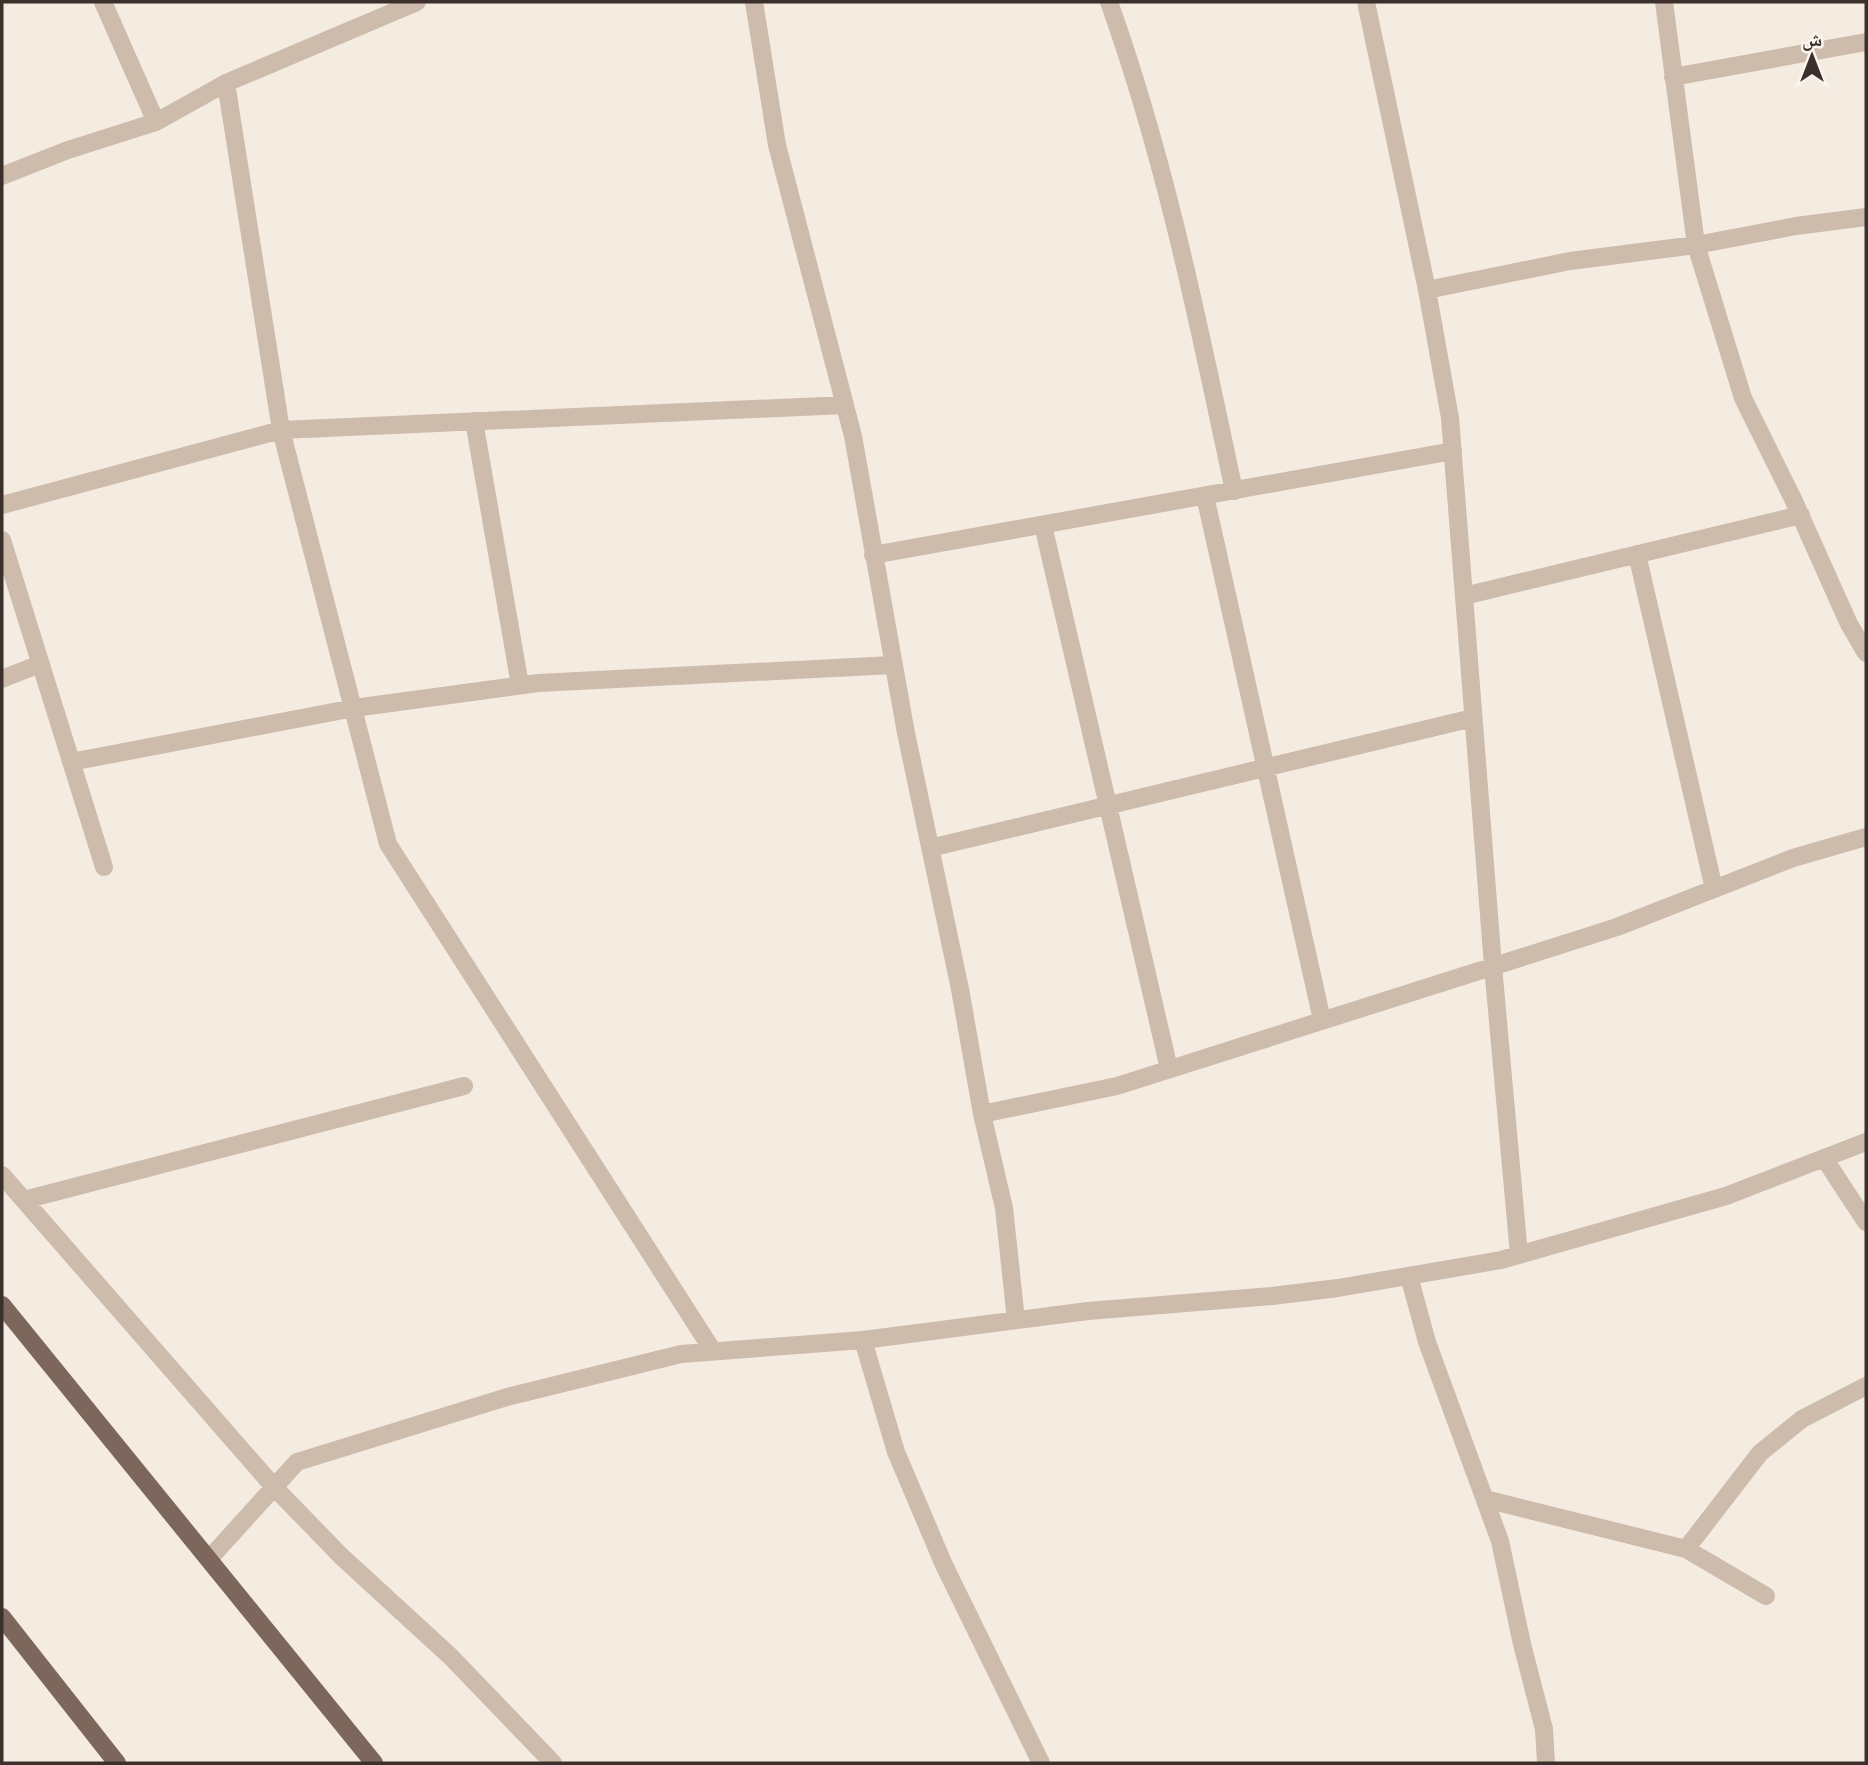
<svg xmlns="http://www.w3.org/2000/svg" width="1868" height="1765" viewBox="0 0 1868 1765" font-family="Overpass,'Noto Naskh Arabic',sans-serif">
<rect width="100%" height="100%" fill="#f4ebe1"/>
<g fill="none" stroke-linecap="round" stroke-linejoin="round">
<path stroke="#cdbbac" stroke-width="18" d="M103,2L156,122
M754,2L777,145L853,436L906,733L960,989L982,1114L1004,1208L1016,1320
M1109,2C1166,161 1199,326 1234,491
M1366,2L1427,290L1450,418L1493,966L1519,1255
M1664,2L1696,245L1743,398L1793,499L1849,624L1866,653
M1673,77L1866,42
M226,83L281,430L388,844L713,1351
M2,176L68,150L156,122L226,83L417,2
M1427,290L1570,261L1696,245L1796,226L1866,217
M474,421L520,685
M1205,496L1322,1020
M2,505L281,430L845,405
M1043,525L1169,1069
M2,540L104,867
M1637,554L1714,889
M873,555L1453,451
M1464,596L1801,515
M2,679L40,664
M71,762L354,708L538,683L893,665
M930,848L1473,718
M982,1114L1117,1086L1617,927L1793,858L1866,837
M1824,1158L1866,1222
M2,1175L274,1487L341,1556L451,1657L553,1763
M24,1200L464,1086
M1409,1276L1427,1342L1500,1541L1522,1644L1544,1729L1546,1763
M863,1340L896,1452L944,1565L1041,1763
M1485,1499L1686,1549L1766,1596
M1686,1549L1760,1453L1802,1419L1866,1386
M209,1559L297,1462L507,1397L681,1354L863,1340L1088,1311L1272,1296L1338,1288L1501,1260L1726,1196L1866,1142"/>
<path stroke="#7d675c" stroke-width="18" d="M2,1305L374,1763
M2,1617L117,1763"/>
</g>
<rect width="1868" height="1765" fill="none" stroke="#3b302b" stroke-width="7"/>
<g transform="translate(1812 56)" stroke="#fbf5ee" stroke-width="5" paint-order="stroke">
<path d="M0-5L12 26L0 18L-12 26Z" fill="#3b302b"/>
<text y="-10" font-size="19" font-weight="bold" text-anchor="middle" fill="#3b302b">ش</text>
</g>
</svg>
